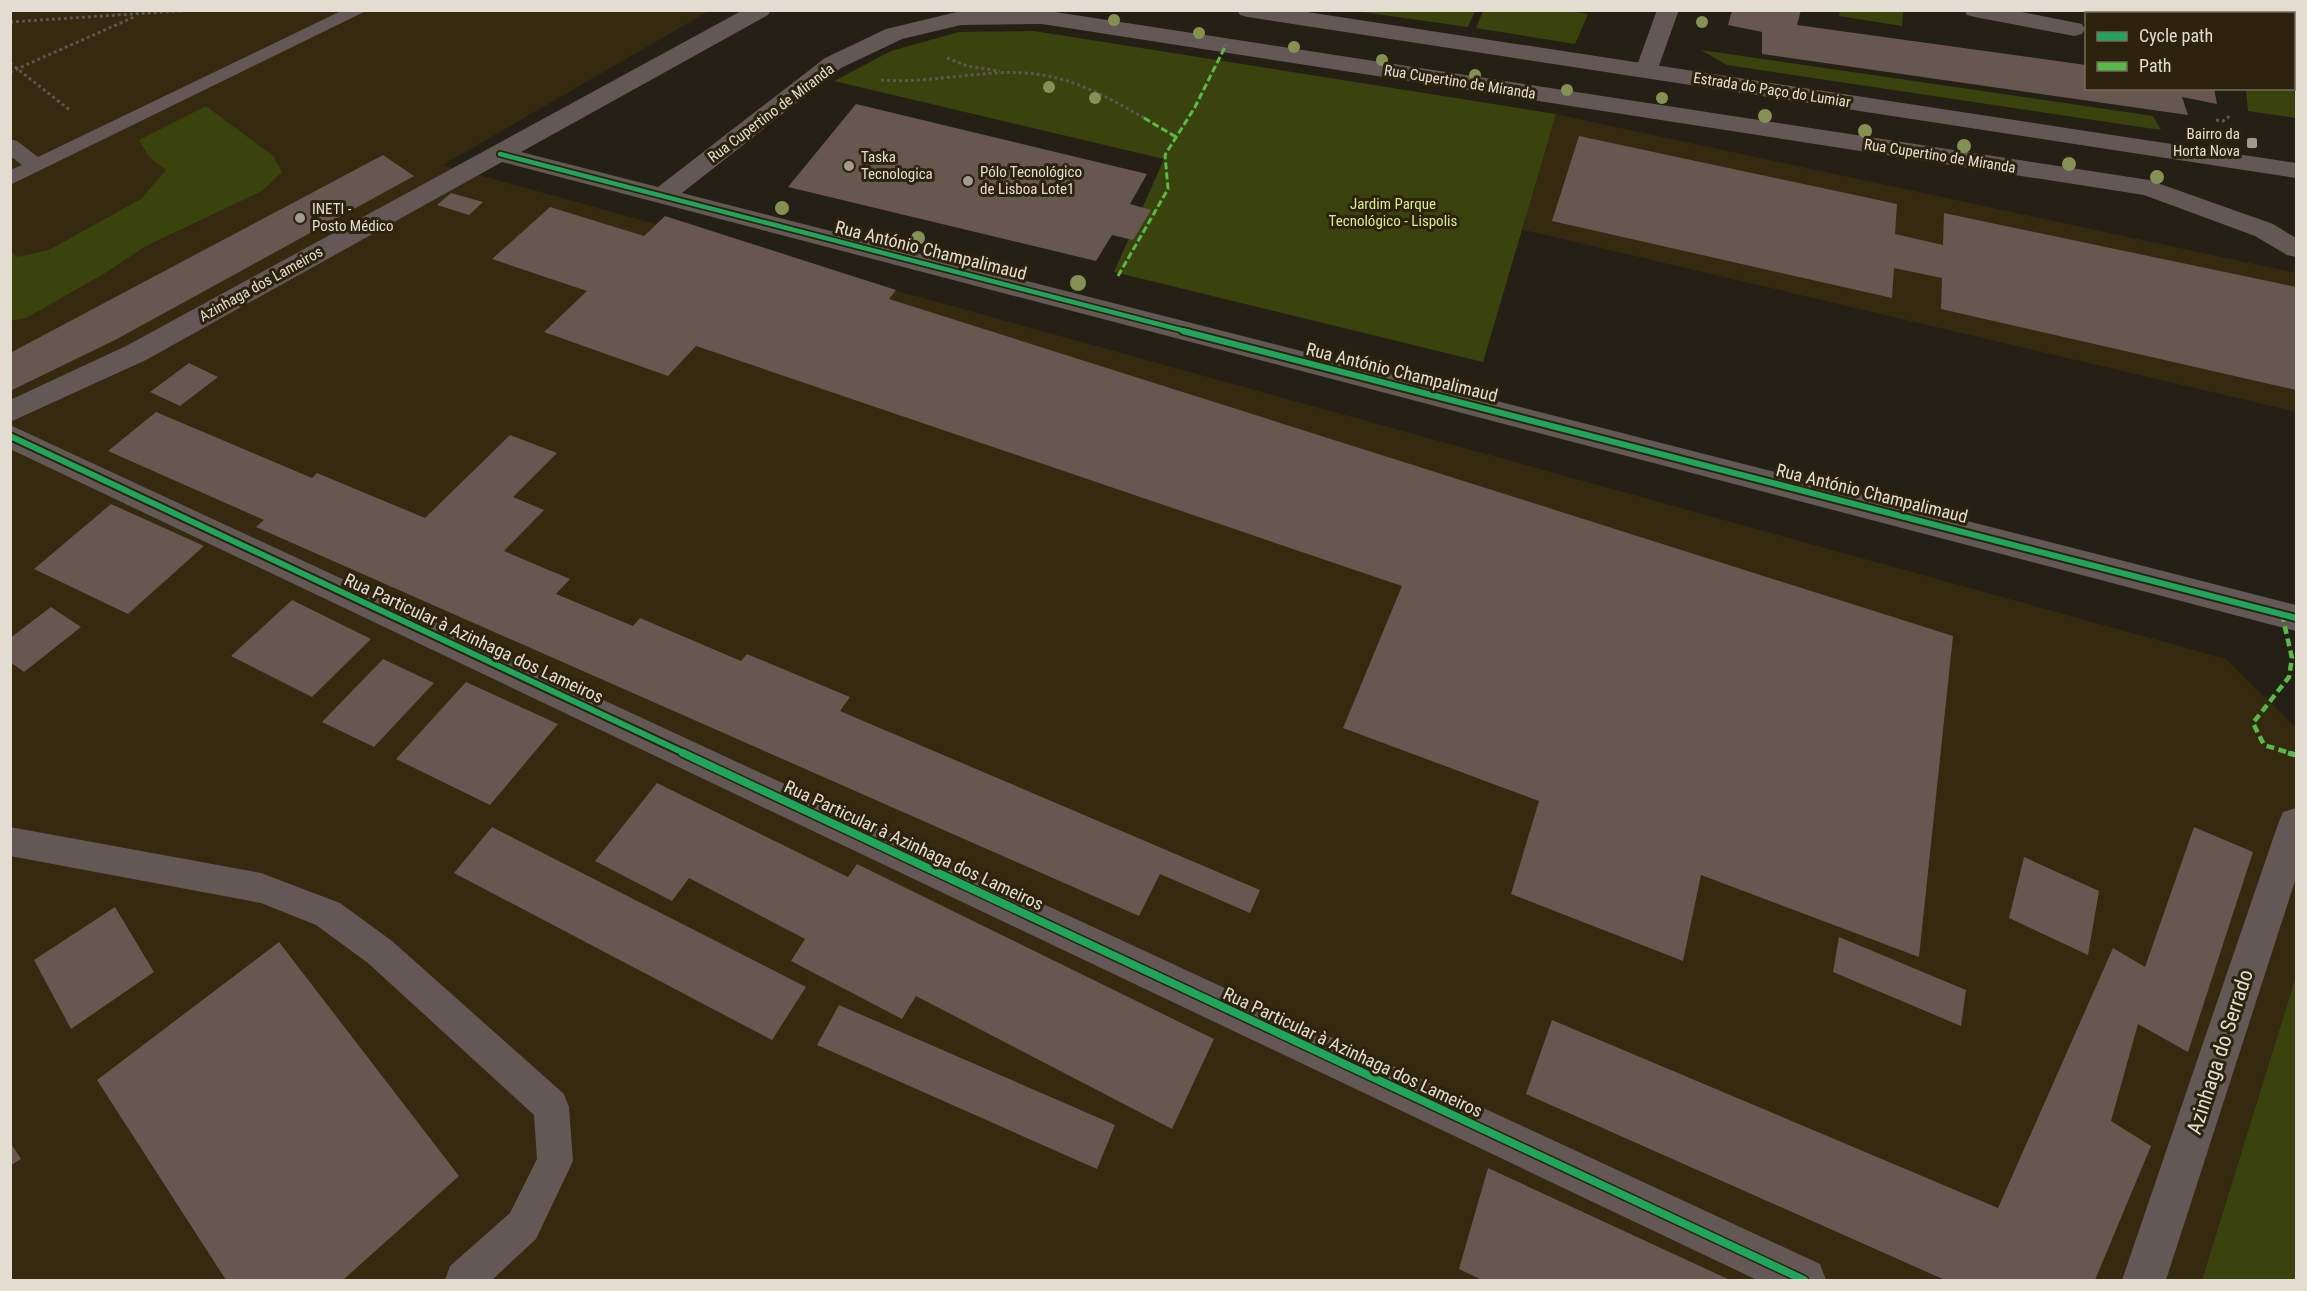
<svg xmlns="http://www.w3.org/2000/svg" width="2307" height="1291" viewBox="0 0 2307 1291" font-family="'Roboto Condensed',sans-serif">
<rect width="100%" height="100%" fill="#252015"/>
<path fill="#35290f" d="M10,11H709L443,165L2226,659L2296,728V976L2202,1280H11Z
M1556,114L2296,273V412L1520,229Z"/>
<path fill="#3a430e" d="M1355,11L1475,10V11L1468,27Z
M1570,11L1588,14L1575,44L1476,28L1483,11Z
M1840,11H1903L1902,26L1839,16Z
M1034,31L1556,114L1483,362L1114,272L1164,159L834,81L891,51L959,32Z
M1701,50L2153,116L2161,130L1727,65Z
M2294,78L2296,118L2248,111L2246,89L2294,88Z
M206,106L273,156L282,172L262,191L146,246L105,273L26,318L11,321V252L18,257L49,250L141,199L166,170L149,157L139,140Z
M2296,976V1280H2202Z"/>
<path fill="#685650" d="M1732,10H1801L1797,25L2086,65V88H2214L2217,104L2182,97L2188,115L1762,54V32L1728,25Z
M2128,10H2201L2203,14H2129Z
M856,104L1147,174L1130,204L1151,210L1133,240L1112,235L1096,261L788,187Z
M1579,136L1897,204L1895,234L1943,245L1944,213L2296,287V390L1941,309L1942,278L1894,268L1892,298L1552,221Z
M383,155L414,176L115,340L10,391V353Z
M451,193L483,202L469,215L437,205Z
M550,207L644,236L665,216L896,290L889,299L1953,636L1919,957L1701,875L1683,961L1511,894L1539,801L1343,728L1402,586L696,346L668,376L544,332L587,291L492,259Z
M189,363L218,377L180,406L150,392Z
M156,412L312,478L317,473L425,518L510,435L557,453L513,497L544,510L504,551L570,579L556,594L633,626L640,618L741,661L747,654L850,697L840,711L1260,890L1250,913L1160,874L1139,916L256,527L264,520L108,451Z
M111,504L204,546L128,614L34,569Z
M292,600L371,639L312,697L231,656Z
M51,607L81,627L24,672L10,662V638Z
M383,659L434,683L374,747L322,722Z
M466,682L558,724L490,805L396,759Z
M657,783L848,877L857,864L1214,1039L1172,1129L916,996L902,1019L791,961L805,939L689,878L672,901L595,861Z
M492,827L806,987L772,1040L454,873Z
M2194,827L2253,852L2188,1052L2138,1024L2111,1121L2151,1146L2095,1280H1945L1526,1094L1552,1020L1998,1208L2113,948L2145,967Z
M2024,857L2099,891L2088,955L2009,918Z
M115,907L154,972L71,1029L34,960Z
M1839,937L1966,990L1961,1026L1833,972Z
M279,942L459,1176L343,1280H226L97,1080Z
M839,1005L1115,1125L1097,1169L817,1045Z
M10,1142L21,1159L10,1166Z
M1488,1168L1730,1280H1482L1459,1269Z"/>
<g fill="none" stroke-linecap="round" stroke-linejoin="round">
<path stroke="#5d5651" stroke-width="3" stroke-dasharray="3 3" stroke-linecap="butt" d="M10,22L195,10
M947,58L967,66L1000,71
M10,63L71,111
M10,72L134,17
M881,80C920,83 957,75 996,73C1056,69 1094,89 1144,118
M2216,120L2223,121L2231,115"/>
<path fill="#635856" fill-rule="evenodd" d="M343,10H368L10,185V170L22,165L10,156V139L17,141L38,157Z
M10,827L261,873L340,903L392,941L564,1094L569,1107L573,1161L536,1239L492,1280H445L450,1266L510,1213L537,1159L534,1115L368,963L316,925L261,903L10,856Z"/>
<path fill="#635856" fill-rule="evenodd" d="M743,10H771L768,15L521,152L658,187L825,58L886,29L961,11L1042,10L2149,180L2273,224L2296,238V257L2287,255L2255,236L2144,195L1042,24L961,25L902,39L841,68L682,193L2296,605V631L502,162L146,360L10,422V400L126,346Z
M1657,10H1679L1657,71L1654,76H1638L1635,71Z
M1964,10H2012L2082,24L2085,29L2082,34L2074,36L1975,17L1967,15Z
M10,425L1820,1264L1826,1280H1757L10,449Z
M2296,808V878L2166,1280H2122L2278,824L2283,812Z"/>
<path fill="#635856" fill-rule="evenodd" d="M1237,10H1294L2296,163V178L1248,17L1240,15Z"/>
<path stroke="#58b947" stroke-width="3" stroke-dasharray="7 3" stroke-linecap="butt" d="M1144,118L1176,137
M1118,276L1168,189L1165,155L1195,107L1226,45"/>
<path stroke="#58b947" stroke-width="4.5" stroke-dasharray="8 4.5" stroke-linecap="butt" d="M2282,614L2292,658L2289,677L2253,723L2264,745L2293,754"/>
<path stroke="#58b947" stroke-width="5" stroke-dasharray="10 5" stroke-linecap="butt" d="M2288,753L2296,755"/>
<g stroke="#2c220e" stroke-width="8">
<path id="cycleway-far2" d="M500,154L1189,332"/>
</g>
<g stroke="#2c220e" stroke-width="10">
<path id="cycleway-far1" d="M1183,331L2296,618
M10,436L686,754"/>
</g>
<g stroke="#2c220e" stroke-width="11">
<path id="cycleway" d="M683,753L1804,1280"/>
</g>
<use href="#cycleway-far2" stroke="#20a55d" stroke-width="4.5"/>
<use href="#cycleway-far1" stroke="#20a55d" stroke-width="6"/>
<use href="#cycleway" stroke="#20a55d" stroke-width="8"/>
</g>
<g fill="#859154">
<circle cx="1114" cy="20" r="6"/>
<circle cx="1702" cy="22" r="6"/>
<circle cx="1199" cy="33" r="6"/>
<circle cx="1294" cy="47" r="6"/>
<circle cx="1382" cy="60" r="6"/>
<circle cx="1475" cy="75" r="6"/>
<circle cx="1049" cy="87" r="6"/>
<circle cx="1567" cy="90" r="6"/>
<circle cx="1095" cy="98" r="6"/>
<circle cx="1662" cy="98" r="6"/>
<circle cx="1765" cy="116" r="7"/>
<circle cx="1865" cy="131" r="7"/>
<circle cx="1964" cy="146" r="7"/>
<circle cx="2069" cy="164" r="7"/>
<circle cx="2157" cy="177" r="7"/>
<circle cx="782" cy="208" r="7"/>
<circle cx="918" cy="238" r="7"/>
<circle cx="1078" cy="283" r="8"/>
</g>
<g fill="#a09a8f" stroke="#2c220e" stroke-width="2">
<rect x="2246" y="137" width="12" height="12" rx="3"/>
<circle cx="849" cy="166" r="6"/>
<circle cx="968" cy="181" r="6"/>
<circle cx="300" cy="218" r="6"/>
</g>
<g text-anchor="middle" dominant-baseline="central" stroke-width="6" stroke-linejoin="round" paint-order="stroke">
<g font-size="15" fill="#e3dcd0" stroke="#2c220e">
<text transform="translate(1460 82) rotate(9)">Rua Cupertino de Miranda</text>
<text transform="translate(1772 90) rotate(9)">Estrada do Paço do Lumiar</text>
<text transform="translate(771 113) rotate(-37)">Rua Cupertino de Miranda</text>
<text transform="translate(1940 156) rotate(9)">Rua Cupertino de Miranda</text>
<text transform="translate(261 284) rotate(-29)">Azinhaga dos Lameiros</text>
</g>
<g font-size="15" fill="#e3dcd0" stroke="#2c220e" text-anchor="start">
<text x="2240" y="134" text-anchor="end">Bairro da<tspan x="2240" dy="17">Horta Nova</tspan></text>
<text x="861" y="157">Taska<tspan x="861" dy="17">Tecnologica</tspan></text>
<text x="980" y="172">Pólo Tecnológico<tspan x="980" dy="17">de Lisboa Lote1</tspan></text>
<text x="312" y="209">INETI -<tspan x="312" dy="17">Posto Médico</tspan></text>
</g>
<g font-size="15" fill="#d4ed88" stroke="#2c220e">
<text x="1393" y="204">Jardim Parque<tspan x="1393" dy="17">Tecnológico - Lispolis</tspan></text>
</g>
<g font-size="18" fill="#e3dcd0" stroke="#2c220e">
<text transform="translate(931 250) rotate(14)">Rua António Champalimaud</text>
<text transform="translate(1402 372) rotate(14)">Rua António Champalimaud</text>
<text transform="translate(1872 493) rotate(14)">Rua António Champalimaud</text>
<text transform="translate(474 638) rotate(25)">Rua Particular à Azinhaga dos Lameiros</text>
<text transform="translate(914 845) rotate(25)">Rua Particular à Azinhaga dos Lameiros</text>
<text transform="translate(1353 1052) rotate(25)">Rua Particular à Azinhaga dos Lameiros</text>
</g>
<g font-size="21" fill="#e3dcd0" stroke="#2c220e">
<text transform="translate(2220 1052) rotate(-72)">Azinhaga do Serrado</text>
</g>
</g>
<rect width="2307" height="1291" fill="none" stroke="#e3dcd0" stroke-width="24"/>
<rect x="2085" y="12" width="210" height="78" fill="#2c220e" stroke="#756c5c" stroke-width="1.5"/>
<rect x="2097" y="32" width="30" height="9" fill="#20a55d" stroke="#756c5c" stroke-width="1.5"/>
<text x="2139" y="42" font-size="18" fill="#e3dcd0">Cycle path</text>
<rect x="2097" y="62" width="30" height="9" fill="#58b947" stroke="#756c5c" stroke-width="1.5"/>
<text x="2139" y="72" font-size="18" fill="#e3dcd0">Path</text>
</svg>
